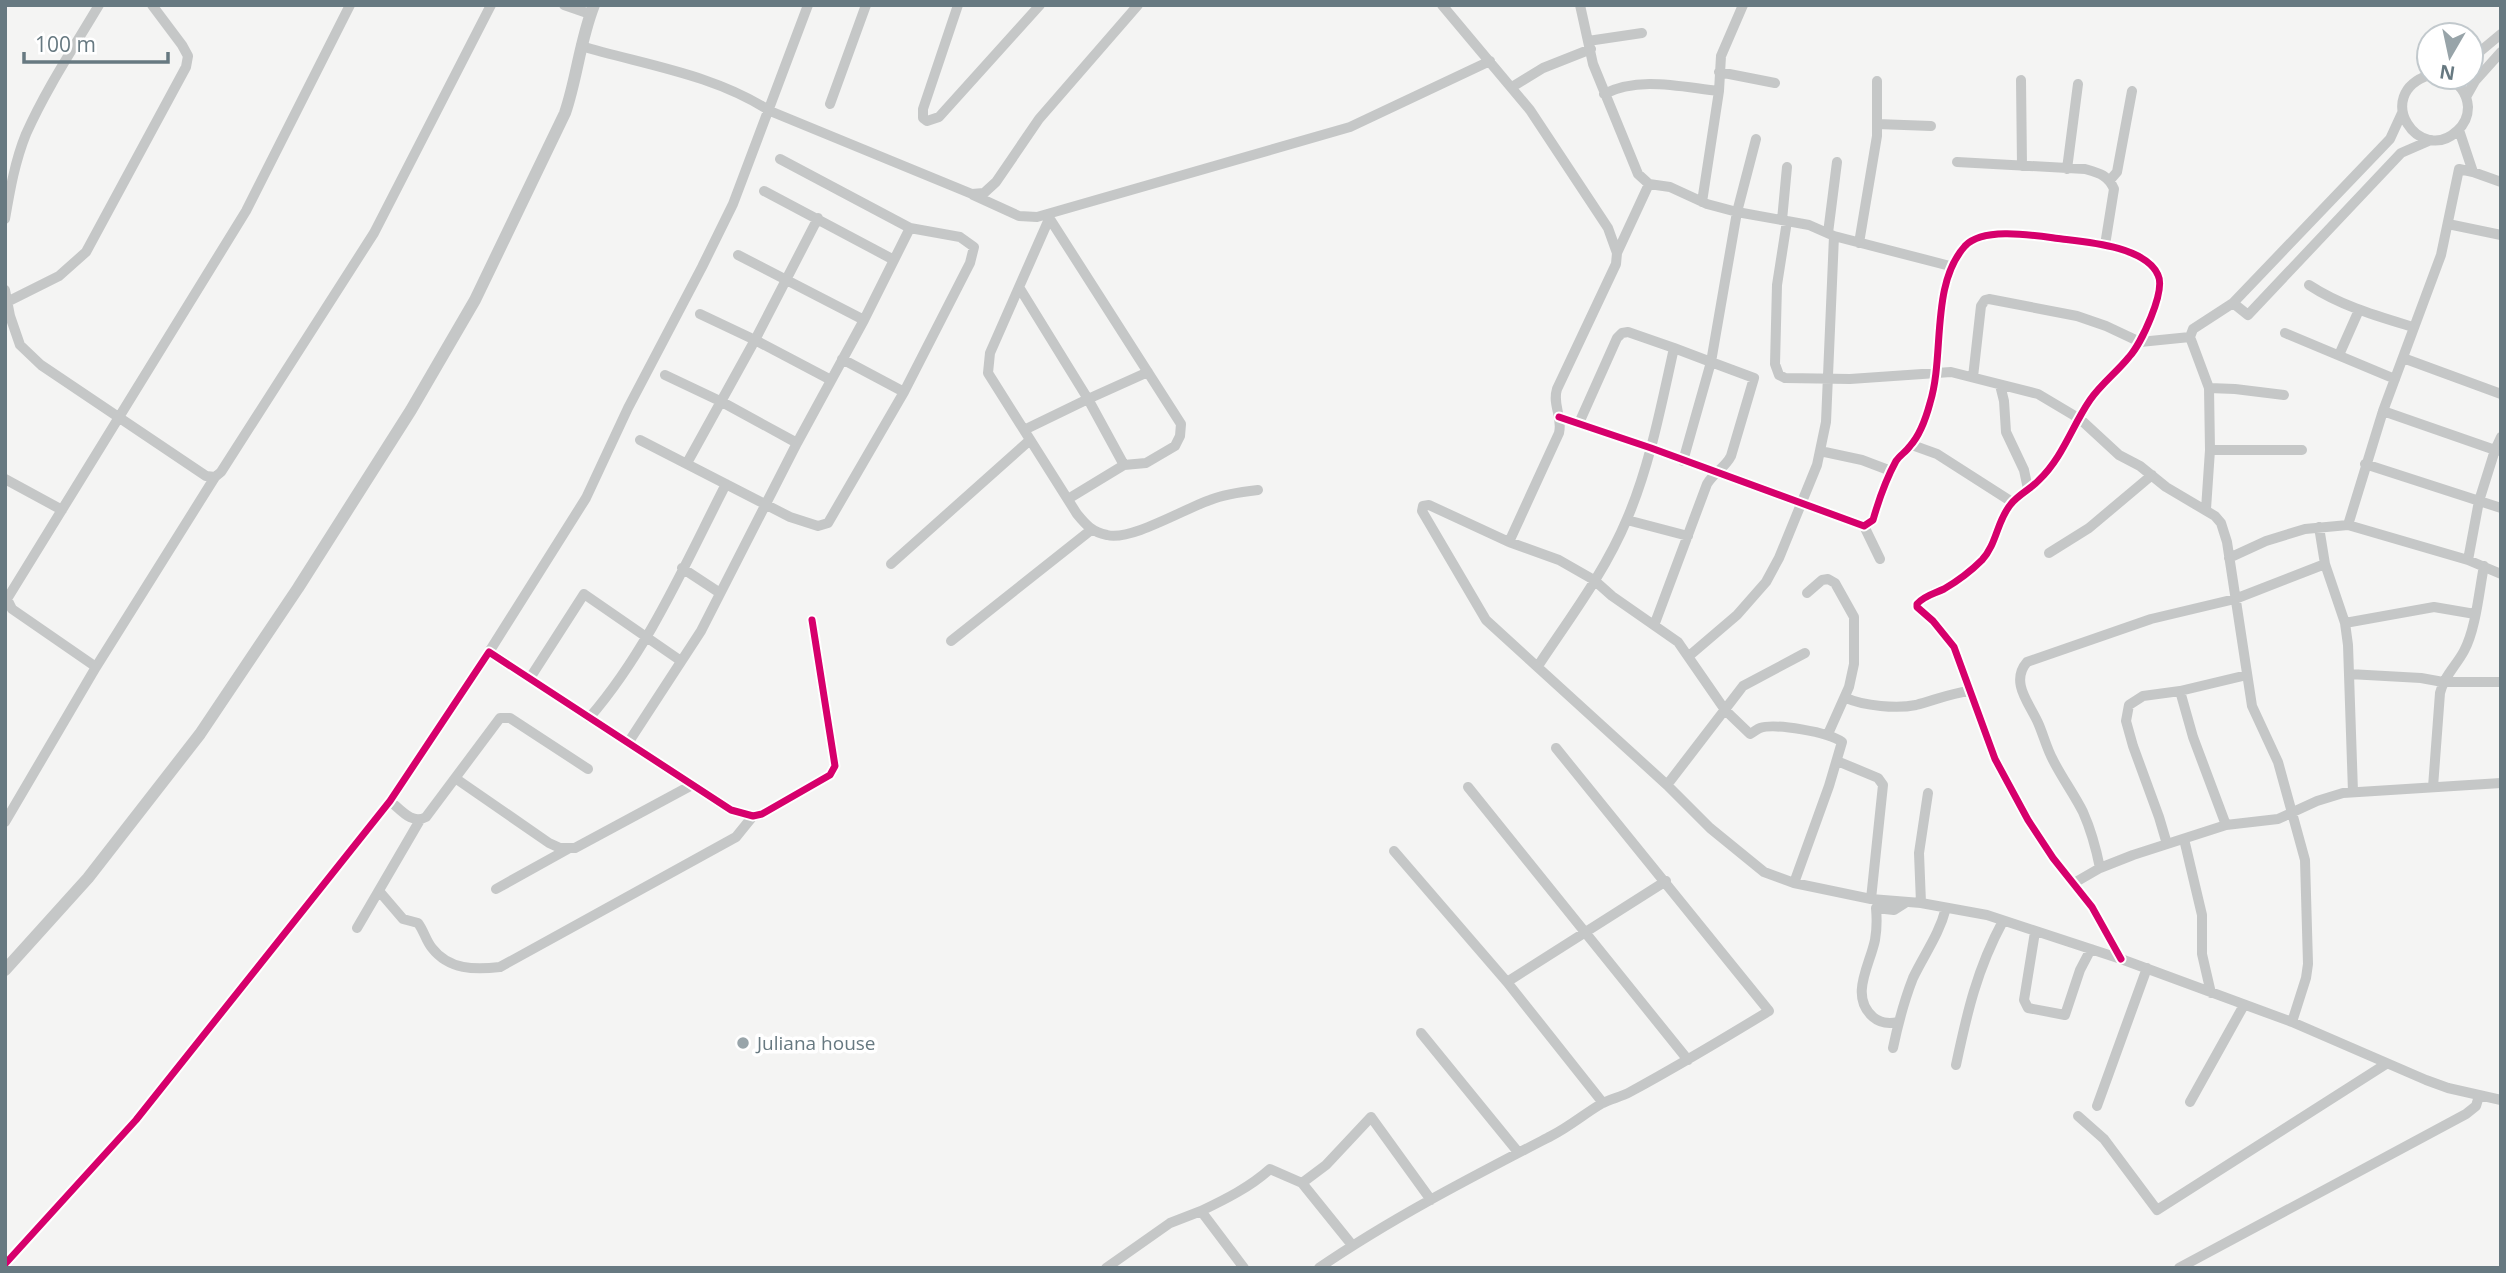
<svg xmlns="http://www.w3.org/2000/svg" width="2506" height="1273" viewBox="0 0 2506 1273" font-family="'Open Sans',sans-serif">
<rect width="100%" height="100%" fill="#f4f4f3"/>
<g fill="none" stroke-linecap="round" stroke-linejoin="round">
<path stroke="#c5c7c7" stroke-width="10" d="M564,5L590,14
M958,5L923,109V118L927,121L939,117L1040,5
M1442,5L1530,110L1608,228L1617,253L1616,264L1557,389C1552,405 1563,417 1559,433L1509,542L1559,560L1594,580L1612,596L1678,642L1725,710L1750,734C1754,732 1757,729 1760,728C1775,723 1829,732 1842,742L1829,786L1794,883
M1580,5L1593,64L1638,174L1649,184L1670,187L1707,204L1737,212L1809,225L1834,236L1950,266
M1588,41L1642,33
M581,46C645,65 713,74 770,111L972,194L984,193L996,182L1039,119L1138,5
M2471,59L2501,34
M1719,72L1775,83
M2429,75C2371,95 2420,166 2457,131C2464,125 2468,116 2468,107C2467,92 2459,83 2446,77
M2021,80L2022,166
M1512,87L1543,68L1591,49
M1604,94C1639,76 1681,87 1719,91
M2466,97L2475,81L2501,52
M830,104L866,5
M2402,113L2390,139L2233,303L2248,315L2401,153L2431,140
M1877,124L1931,126
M2459,130L2473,172L2501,182
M1957,162L2085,169C2099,173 2108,175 2114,189L2105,245
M2067,169L2078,84
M2110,180L2117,172L2132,91
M764,191L894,260
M973,195L1019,216L1037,217L1350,127L1490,61
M1702,202L1719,91L1721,56L1743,5
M1048,216L1181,424L1180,436L1175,446L1146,463L1124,465L1068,499
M5,219C10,190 15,161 26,134C46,89 74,47 99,5
M1049,219L990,353L988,373L1077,514C1086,525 1092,532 1107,535C1131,541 1184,509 1210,500C1225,494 1241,492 1258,490
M1782,220L1787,167
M1787,221L1777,285L1775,364L1779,375L1785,378L1850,379L1951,372L2038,394L2080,419L2119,455L2140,466L2166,487L2215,516L2221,523L2227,542L2252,706L2278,762L2305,860L2308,964L2306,978L2292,1022
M2448,224L2501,235
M1828,233L1837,162
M1859,243L1877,136V81
M1617,253L1649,184
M738,255L864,320
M2309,285C2341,306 2377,316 2413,327
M1019,287L1088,399L1024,430
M5,290L10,316L20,345L41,365L206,476L215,477
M7,302L59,276L86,252L186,67L188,56L182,45L152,5
M700,314L755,340L831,380
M2285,333L2395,379
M2339,355L2359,310
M2403,358L2501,394
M842,359L904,392
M665,375L722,402L797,443
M1973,377L1981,306L1985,300L1989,299L2077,316L2106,326L2140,342L2190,337
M2000,385L2004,401L2006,432L2024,470L2028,489
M2209,388L2235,389L2284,395
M2383,411L2495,450L2479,501L2468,560
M1559,417L1651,448L1864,526L1873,520C1879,499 1885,481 1896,461C1900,455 1906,452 1910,446C1920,435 1926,418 1930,403C1945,355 1930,285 1965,246C1984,226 2037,236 2062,239C2088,242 2146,247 2158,275C2166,291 2141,344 2129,357C2117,372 2101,384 2090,400C2072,426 2063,457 2039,480C2031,489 2019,494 2011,504C1997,520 1997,544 1982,560C1972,570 1956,582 1944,589C1934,594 1925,595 1917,604V607L1933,621L1954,647L1995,759L2028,820L2053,858L2092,907L2121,959
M1579,423L1617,338L1622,333L1628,332L1674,348
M2501,437L2495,450L2501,451
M640,440L790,517L818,526L828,523L904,392L970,263L974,247L960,237L910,228
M1912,445L1937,454L2012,502
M2210,450H2302
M1820,451L1862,460L1891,471
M687,463L755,340L818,218
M2365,464L2501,508
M1124,465L1088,399L1148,372
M5,479L62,510
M2206,509L2210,450L2209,388L2190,337L2193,329L2233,303
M1627,520L1688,536
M2348,525L2383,411L2441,255L2459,169L2473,172
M1864,526L1880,559
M2319,527L2325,564L2345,623L2348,645L2353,792
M1509,542L1429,505L1423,506L1422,511L1486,620L1667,785L1710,828L1764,872L1794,883L1871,899L1921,903L1987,915L2121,959L2292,1022L2426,1080L2448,1088L2501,1100
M2049,553L2089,528L2152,475
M2229,558L2266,541L2305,529L2348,525L2468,560L2501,574
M891,564L1030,440
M682,568L720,593
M1807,593L1822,580L1828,579L1835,583L1854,617V664L1849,687L1828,734
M1655,623L1707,484C1714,472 1725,468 1731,456L1754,378L1711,362L1737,212L1756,139
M2345,623L2434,607L2475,614
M951,641L1091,530
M489,652L586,498L628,408L702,267L733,204L808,5
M1689,656L1737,615L1766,582L1779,558L1817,465L1826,422L1834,236
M1538,666C1569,619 1605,572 1627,519C1650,465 1661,406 1674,348L1711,362L1683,461
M96,667L215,477L221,472L374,233L491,5
M2349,674L2421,678L2443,682H2501
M530,678L584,594L681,661
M2180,691L2193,737L2226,825
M1846,698C1864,706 1897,709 1916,705C1935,700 1951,693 1970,691
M589,718C648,650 685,564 726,484
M628,743L701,631L797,443L864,320L910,228L780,159
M1837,761L1878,778L1883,785L1871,899
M455,778L549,843L560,848H575L692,785
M1667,785L1743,686L1805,653
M1468,787L1688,1060
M2433,787L2440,693C2444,676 2456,666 2464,651C2476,629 2479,591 2484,566
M390,801C401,810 412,825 426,817L500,718H510L588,769
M5,822L96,667L12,609L7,599L246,211L350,5
M2184,839L2202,915V954L2211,993
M2167,844L2159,817L2133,746L2126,721L2129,705L2143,696L2180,691L2247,675
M1394,851L1507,982L1603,1103
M2100,868C2096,848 2091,830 2083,812C2074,794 2062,778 2053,760C2047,749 2044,737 2039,725C2031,705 2009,683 2027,662L2151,619L2235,599L2325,564
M2074,883L2100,868L2133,855L2226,825L2278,819L2317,801L2343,793L2501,783
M496,889L568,849
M379,891L403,919L418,923C424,931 426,941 432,948C449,970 475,970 500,967L736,837L753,816
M1921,903L1919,853L1928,793
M357,928L420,820
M2035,932L2024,1000L2028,1008L2065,1015L2080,970L2091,949
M1507,982L1666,881
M1898,1022C1889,1024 1880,1023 1873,1017C1849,996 1870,965 1875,940C1877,929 1877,919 1876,908L1894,910L1905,903
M1421,1033L1518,1152
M1893,1048C1898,1024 1904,1001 1913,978C1925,953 1939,935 1946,908
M1956,1065C1967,1013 1977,969 2003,921
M2190,1102L2244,1005
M2097,1106L2147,968
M2078,1116L2104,1139L2157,1210L2386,1064
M1302,1183L1352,1245
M1201,1211C1226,1199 1250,1187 1270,1169L1302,1183L1326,1165L1371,1117L1431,1200
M5,1264L136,1120L390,801L489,652L731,810L753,816L762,814L830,775L835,766L812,620
M1106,1268L1170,1223L1201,1211L1244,1268
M1319,1268C1392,1218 1472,1177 1551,1136C1569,1127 1584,1114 1601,1104C1610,1099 1621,1097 1630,1092C1678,1066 1723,1039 1769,1011L1556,748
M2179,1268L2466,1114L2476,1106L2479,1096"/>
<path stroke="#c5c7c7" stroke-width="12" d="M5,970L88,878L200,734L298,588L411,410L475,300L565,113C577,78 580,40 594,5"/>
<g stroke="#fff" stroke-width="11">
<path id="cycleway" d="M1559,417L1651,448L1864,526L1873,520C1879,499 1885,481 1896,461C1900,455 1906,452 1910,446C1920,435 1926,418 1930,403C1945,355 1930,285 1965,246C1984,226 2037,236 2062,239C2088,242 2146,247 2158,275C2166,291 2141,344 2129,357C2117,372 2101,384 2090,400C2072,426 2063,457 2039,480C2031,489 2019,494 2011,504C1997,520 1997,544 1982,560C1972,570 1956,582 1944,589C1934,594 1925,595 1917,604V607L1933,621L1954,647L1995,759L2028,820L2053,858L2092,907L2121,959
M5,1264L136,1120L390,801L489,652L731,810L753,816L762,814L830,775L835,766L812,620"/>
</g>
<use href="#cycleway" stroke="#d6006c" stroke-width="7"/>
</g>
<circle fill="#98a4a9" stroke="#fff" stroke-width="2.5" cx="743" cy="1043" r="7"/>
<g text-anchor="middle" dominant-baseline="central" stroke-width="7" stroke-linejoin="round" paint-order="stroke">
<g font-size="19" fill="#677981" stroke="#fff" text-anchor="start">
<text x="757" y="1043">Juliana house</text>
</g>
</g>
<rect width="2506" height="1273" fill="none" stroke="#677981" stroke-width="14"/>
<g transform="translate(2450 56) rotate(189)"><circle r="33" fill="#ffffff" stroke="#c2c9cd" stroke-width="2"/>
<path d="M0-5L12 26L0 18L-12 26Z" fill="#98a4a9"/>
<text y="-10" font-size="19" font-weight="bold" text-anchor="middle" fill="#677981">N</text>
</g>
<path d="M24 52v10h144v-10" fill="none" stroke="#677981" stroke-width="3.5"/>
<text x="35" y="52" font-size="21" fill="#677981" stroke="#ffffff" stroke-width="5" paint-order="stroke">100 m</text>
</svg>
